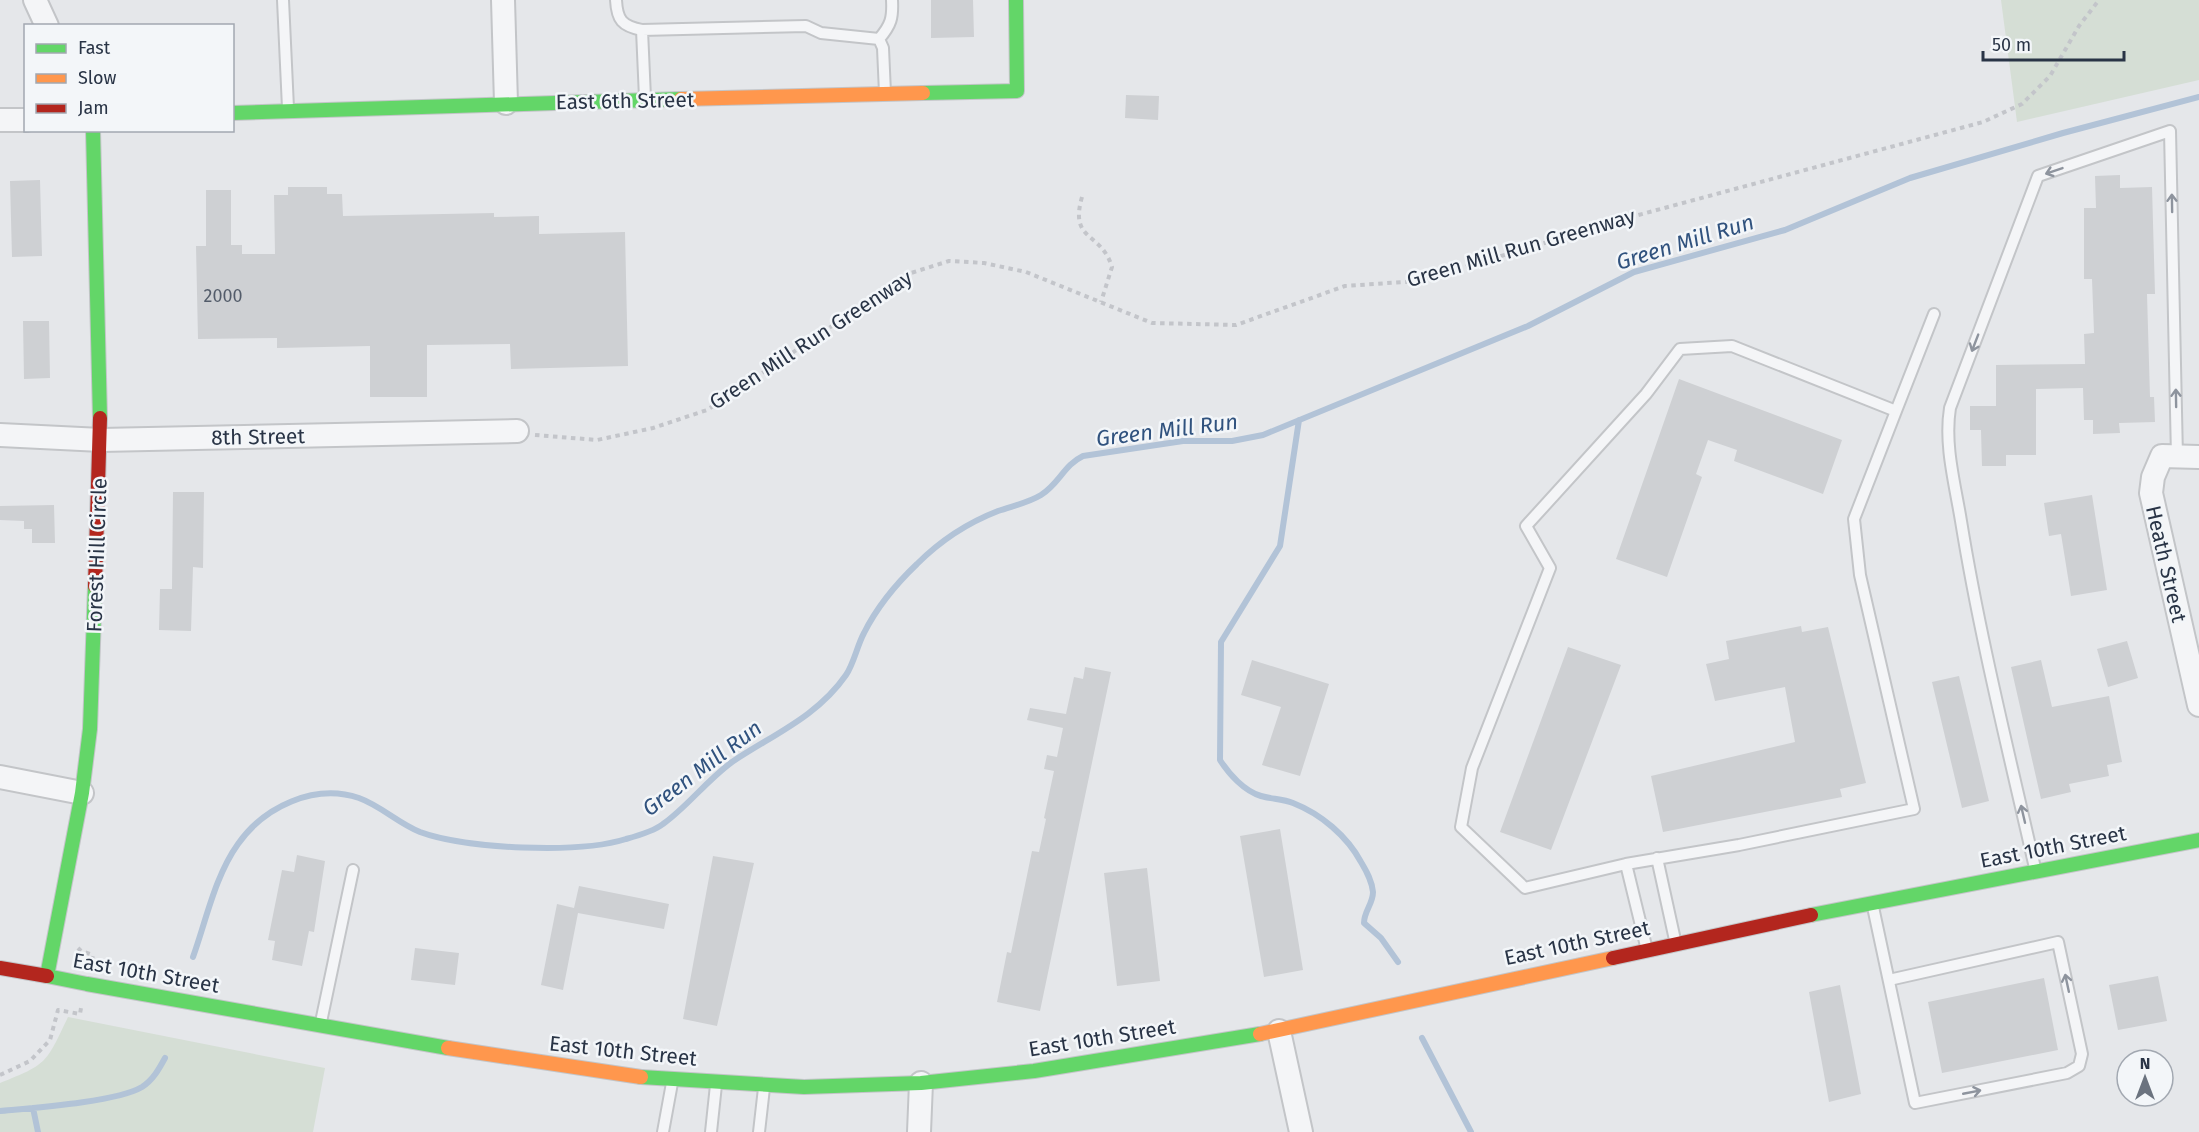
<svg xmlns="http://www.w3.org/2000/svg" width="2199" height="1132" viewBox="0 0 2199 1132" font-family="'Fira Sans',sans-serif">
<rect width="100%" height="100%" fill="#e5e7ea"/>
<path fill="#d5ded5" d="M2001,0H2199V80L2017,122Z
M68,1017L325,1068L313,1132H0V1083C48,1064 46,1063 68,1017Z"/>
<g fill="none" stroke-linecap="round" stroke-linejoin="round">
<path stroke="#b2c3d7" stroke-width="6" d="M1299,420L1280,546L1221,642L1220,760C1229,774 1244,791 1261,796C1271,799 1283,799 1293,803C1321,814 1347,836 1361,862C1367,872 1372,881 1373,892C1373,904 1364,911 1364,923L1381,938L1398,962
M193,957C206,921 215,876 238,844C264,807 314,783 359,798C381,806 398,823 420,832C466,849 579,854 626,839C637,836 654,831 663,824C687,807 706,781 732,762C772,735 817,717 846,675C854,663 857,646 864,633C877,607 896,584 917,564C940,541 967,523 998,511C1012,506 1028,503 1041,495C1059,484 1064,465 1083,456L1183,441H1232L1263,435L1528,326L1634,272L1785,230L1910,178L2063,133L2199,97
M1422,1038L1471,1132
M33,1108L38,1132
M0,1111C32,1108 117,1102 142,1087C153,1080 159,1069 165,1058"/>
</g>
<path fill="#ced0d3" d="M931,0H973L974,37L931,38Z
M1126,95L1159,96L1158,120L1125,118Z
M2120,175V188L2152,187L2155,294H2147L2150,397H2154L2155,422L2119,423L2120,433L2093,434V420H2084L2083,388L2036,389V455H2006V466H1982L1981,430H1970V406H1996V365L2085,364L2084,334L2094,333L2092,279H2084V208H2096L2095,176Z
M40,180L42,256L12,257L10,181Z
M288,187H327V194H342L343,216L494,213V217L539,216V234L625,232L628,366L511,369L510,344L427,345V397H370V346L277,348V338L198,339L196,246H206V190H231V245H242V254H275L274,195H288Z
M23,321H49L50,378L24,379Z
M1679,379L1842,440L1823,494L1734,461L1737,450L1708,440L1696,474L1702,477L1667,577L1616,559Z
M173,492H204L203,568L193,567L191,631L159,630L160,589H172Z
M2092,495L2107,590L2071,596L2061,534L2049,536L2044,503Z
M54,505L55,543H32V529H24V521L0,520V506Z
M1801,626L1802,632L1828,627L1866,783L1840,789L1842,797L1663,832L1651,776L1795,742L1785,687L1715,701L1706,664L1729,659L1726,641Z
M2127,641L2138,678L2108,687L2097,649Z
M1568,647L1621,665L1551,850L1500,832Z
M1252,660L1329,684L1300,776L1262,765L1281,707L1241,695Z
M2041,660L2052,707L2109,696L2122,762L2107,765L2109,776L2069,784L2071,792L2041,799L2011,667Z
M1085,667L1111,672L1040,1011L997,1002L1007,952L1011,953L1032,851L1039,852L1046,819L1044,818L1054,771L1044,769L1047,755L1057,757L1063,728L1027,720L1030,708L1066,714L1074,677L1083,679Z
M1959,676L1989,801L1962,808L1932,682Z
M1280,829L1303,970L1264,977L1240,836Z
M297,855L325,861L314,932L309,931L302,966L272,960L275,941L268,940L282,870L294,872Z
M713,856L754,863L717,1026L683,1019Z
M1147,868L1160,981L1117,986L1104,873Z
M579,886L669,904L664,929L578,913L563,990L541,985L557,904L574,908Z
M415,948L459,953L455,985L411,980Z
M2158,976L2167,1021L2118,1030L2109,985Z
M2044,978L2058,1050L1942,1073L1928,1002Z
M1840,985L1861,1094L1829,1102L1809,992Z"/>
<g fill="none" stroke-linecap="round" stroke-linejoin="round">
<g stroke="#c3c5c8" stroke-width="14">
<path id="lane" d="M283,0L288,108
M616,0C617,20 622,26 642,30L645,98
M642,30L806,26L821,33L879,39L883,48L885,93
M879,39C891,25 893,18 892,0
M1657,858L1675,940
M1626,864L1739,845L1914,809L1860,575L1854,519L1896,411
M2035,868C2009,753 1980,638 1961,521C1955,484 1944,445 1950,408L2038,176L2170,131L2177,457
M1873,907L1915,1103L2067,1073L2079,1066L2082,1054L2058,942L1889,980
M1646,946L1626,864L1525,888L1461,827L1472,768L1550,568L1526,526L1646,394L1680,349L1732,346L1896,411L1934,314
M321,1022L353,870
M663,1132L672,1083
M711,1132L716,1085
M759,1132L764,1088"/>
</g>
<g stroke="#c3c5c8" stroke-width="26">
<path id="street" d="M35,0L47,26
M503,0L506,103
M0,120H26
M0,435L101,440L517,431
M2199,457L2162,456L2153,477L2151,493L2199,705
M0,777L82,793
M1279,1031L1301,1132
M919,1132L921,1083"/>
</g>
<g stroke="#c3c5c8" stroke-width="16">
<path id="fast" d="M923,93L1017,91L1016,0
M232,113L681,99
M93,130L100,418
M1811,915L2199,840
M87,984L47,976L82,793L90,729L95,586
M87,984L448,1048
M641,1077L804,1087L921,1083L1034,1071L1260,1034"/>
</g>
<g stroke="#c3c5c8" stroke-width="16">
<path id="slow" d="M681,99L923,93
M1260,1034L1613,958
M448,1048L641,1077"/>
</g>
<g stroke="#c3c5c8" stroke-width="16">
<path id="jam" d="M95,586L100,418
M1613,958L1811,915
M0,968L47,976"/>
</g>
<path stroke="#c3c5ca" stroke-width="4" stroke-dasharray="4.5 4.5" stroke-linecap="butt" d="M1082,197C1069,242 1101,231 1112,267L1101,302
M535,435L597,440L653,428L707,410L911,273L949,261L984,263L1026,272L1152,323L1236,325L1345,286L1418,281L1631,217L1983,122L2022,104L2050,76L2079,26L2099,0
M78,948L81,951L93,955L92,960
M0,1075L30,1061L50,1040L58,1010L80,1014L81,1008"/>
<use href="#lane" stroke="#f4f5f7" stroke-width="10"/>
<use href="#street" stroke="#f4f5f7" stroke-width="22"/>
<use href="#fast" stroke="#63d668" stroke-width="14"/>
<use href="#slow" stroke="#ff974d" stroke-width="14"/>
<use href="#jam" stroke="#b3261e" stroke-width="14"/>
</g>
<defs><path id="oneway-shaft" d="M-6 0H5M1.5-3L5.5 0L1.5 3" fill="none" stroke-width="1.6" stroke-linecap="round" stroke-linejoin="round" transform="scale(1.5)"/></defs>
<g stroke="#8e949e">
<use href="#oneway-shaft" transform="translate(2054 171) rotate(161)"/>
<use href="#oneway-shaft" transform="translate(2172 203) rotate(-91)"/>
<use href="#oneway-shaft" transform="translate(1975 343) rotate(111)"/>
<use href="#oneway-shaft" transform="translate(2176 398) rotate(-91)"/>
<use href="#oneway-shaft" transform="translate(2023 814) rotate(-103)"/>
<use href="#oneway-shaft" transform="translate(2067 983) rotate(-102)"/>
<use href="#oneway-shaft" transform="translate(1972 1092) rotate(-11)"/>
</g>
<g text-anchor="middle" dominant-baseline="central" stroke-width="5" stroke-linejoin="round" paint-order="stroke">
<g font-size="18" fill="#535c6a">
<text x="223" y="296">2000</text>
</g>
<g font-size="21" fill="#293446" stroke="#f3f6f9">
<text transform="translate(625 101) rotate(-1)">East 6th Street</text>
<text transform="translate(1521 248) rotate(-16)">Green Mill Run Greenway</text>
<text transform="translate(811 340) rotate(-33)">Green Mill Run Greenway</text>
<text transform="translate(258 437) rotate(-1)">8th Street</text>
<text transform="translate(97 555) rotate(-88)">Forest Hill Circle</text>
<text transform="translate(2166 564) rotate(77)">Heath Street</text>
<text transform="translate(2053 847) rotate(-11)">East 10th Street</text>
<text transform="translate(1577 943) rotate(-12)">East 10th Street</text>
<text transform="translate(146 973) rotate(10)">East 10th Street</text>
<text transform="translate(1102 1038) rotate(-9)">East 10th Street</text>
<text transform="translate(623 1051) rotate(6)">East 10th Street</text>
</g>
<g font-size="22" font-style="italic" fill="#30527e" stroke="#f3f6f9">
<text transform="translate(1685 242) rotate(-17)">Green Mill Run</text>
<text transform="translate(1167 430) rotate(-7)">Green Mill Run</text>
<text transform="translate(702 768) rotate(-37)">Green Mill Run</text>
</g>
</g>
<rect x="24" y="24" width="210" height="108" fill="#f3f6f9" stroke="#a2a8b1" stroke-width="1.5"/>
<rect x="36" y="44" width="30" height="9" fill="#63d668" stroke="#a2a8b1" stroke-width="1.5"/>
<text x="78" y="54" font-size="18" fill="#293446">Fast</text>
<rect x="36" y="74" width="30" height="9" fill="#ff974d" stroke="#a2a8b1" stroke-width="1.5"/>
<text x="78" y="84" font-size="18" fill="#293446">Slow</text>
<rect x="36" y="104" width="30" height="9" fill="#b3261e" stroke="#a2a8b1" stroke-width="1.5"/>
<text x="78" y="114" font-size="18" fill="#293446">Jam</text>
<g transform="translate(2145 1078)"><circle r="28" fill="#f3f6f9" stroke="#a2a8b1" stroke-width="1.5"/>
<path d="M0-4.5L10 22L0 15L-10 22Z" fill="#6b737f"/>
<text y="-9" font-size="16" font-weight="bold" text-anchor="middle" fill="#293446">N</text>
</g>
<path d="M1983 51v9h141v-9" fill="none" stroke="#293446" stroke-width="3"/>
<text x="1992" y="51" font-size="18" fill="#293446" stroke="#f3f6f9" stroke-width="4.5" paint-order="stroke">50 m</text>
</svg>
